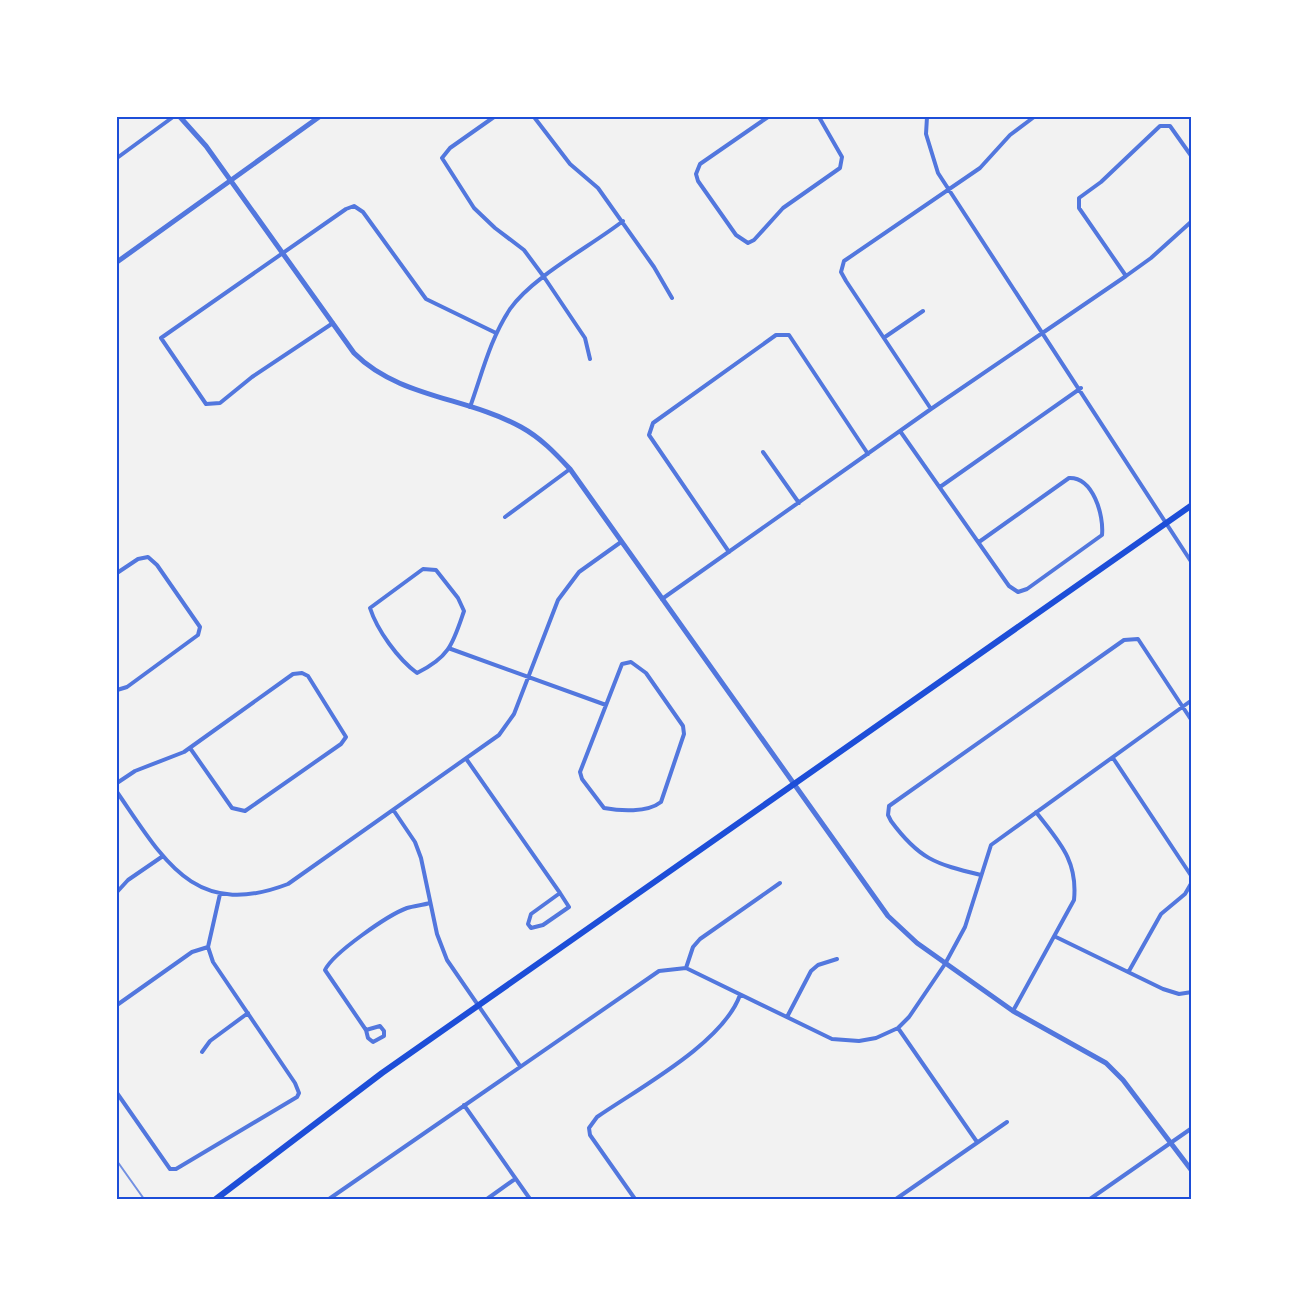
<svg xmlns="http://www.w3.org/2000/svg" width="1309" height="1316" viewBox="0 0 1309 1316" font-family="Lora,serif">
<rect width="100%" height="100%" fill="#f2f2f2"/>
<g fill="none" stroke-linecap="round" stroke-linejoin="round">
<path stroke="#5277de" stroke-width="4" d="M494,117L450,148L442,158L474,208L495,228L524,250L544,277L585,338L590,359
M534,117L570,164L598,188L654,267L672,298
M768,117L700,164L696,174L698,181L736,235L748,243L754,240L783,208L840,168L842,157L819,117
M927,117L926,134L938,173L1192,563
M117,158L173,117
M1126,276L1079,208V198L1101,182L1160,126H1170L1192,157
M333,323L252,377L220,403L206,404L161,338L346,209L354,206L363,212L426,299L496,333
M885,337L923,311
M470,407C482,374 490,339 510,309C532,277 591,246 623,221
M931,409L846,281L841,272L844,261L980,168L1010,135L1034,117
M900,431L1009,586L1018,592L1027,589L1102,535C1104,515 1093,477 1069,478L979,542
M763,452L799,503
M940,487L1081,388
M505,517L570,469
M729,552L649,435L653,423L776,335H789L868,454
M423,569L436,570L458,598L464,611C453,643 450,657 417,673C398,659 377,630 370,608Z
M117,573L138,559L148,557L157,565L200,627L198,635L127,687L117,690
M662,599L931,409L1126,276L1151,258L1192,221
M451,649L606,705
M631,662L646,673L683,726L684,734L661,802C647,813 620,811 604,808L582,779L580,772L622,664Z
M1113,758L1192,877
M467,760L560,893L569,907L543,925L531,928L528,924L531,914L560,893
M117,783L135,771L184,752L293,674L302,673L308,676L346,737L341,744L245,811L232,808L190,748
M117,792C164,860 194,920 288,884L499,735L514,714L558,600L579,572L621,542
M394,811L415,842L421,858L437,934L447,960L520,1066
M981,875C935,864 919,859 891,821L888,815L889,806L1124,640L1138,639L1192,721
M117,892L128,880L163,856
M1056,937L1163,989L1179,994L1192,992
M686,968L693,947L700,939L780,883
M1129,971L1161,914L1185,894L1192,882
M117,1005L192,952L208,947
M1013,1011L1074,900C1078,860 1059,842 1036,812
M787,1017L811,971L818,965L837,959
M898,1028L977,1142
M366,1030L380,1026L384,1031V1036L373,1042L368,1038L366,1030L325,970C333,953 388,915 407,908C414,906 423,905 430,903
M202,1052L210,1041L248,1013
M117,1093L170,1169H176L297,1097L299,1093L295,1083L213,962L208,947L220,894
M464,1105L530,1199
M329,1199L659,971L686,968L832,1039L859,1041L876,1038L898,1028L909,1017L945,964L965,927L991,845L1192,700
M487,1199L515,1179
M635,1199L590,1135L589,1128L597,1117C639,1088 723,1043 740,995
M896,1199L1007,1122
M1090,1199L1192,1128"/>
<path stroke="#5277de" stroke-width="5" d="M180,117L206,146L354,353C399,398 467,397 521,427C541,438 555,453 570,469L888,916L917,943L1013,1011L1106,1063L1123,1080L1192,1171
M117,262L319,117"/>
<path stroke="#1d4ed8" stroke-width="6" d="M216,1199L382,1073L1192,505"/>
<path stroke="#7290e2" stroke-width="2" d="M117,1161L144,1199"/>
</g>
<rect width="1309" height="1316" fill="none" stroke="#ffffff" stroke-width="237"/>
<rect x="118" y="118" width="1072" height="1080" fill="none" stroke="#1d4ed8" stroke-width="2"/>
</svg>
